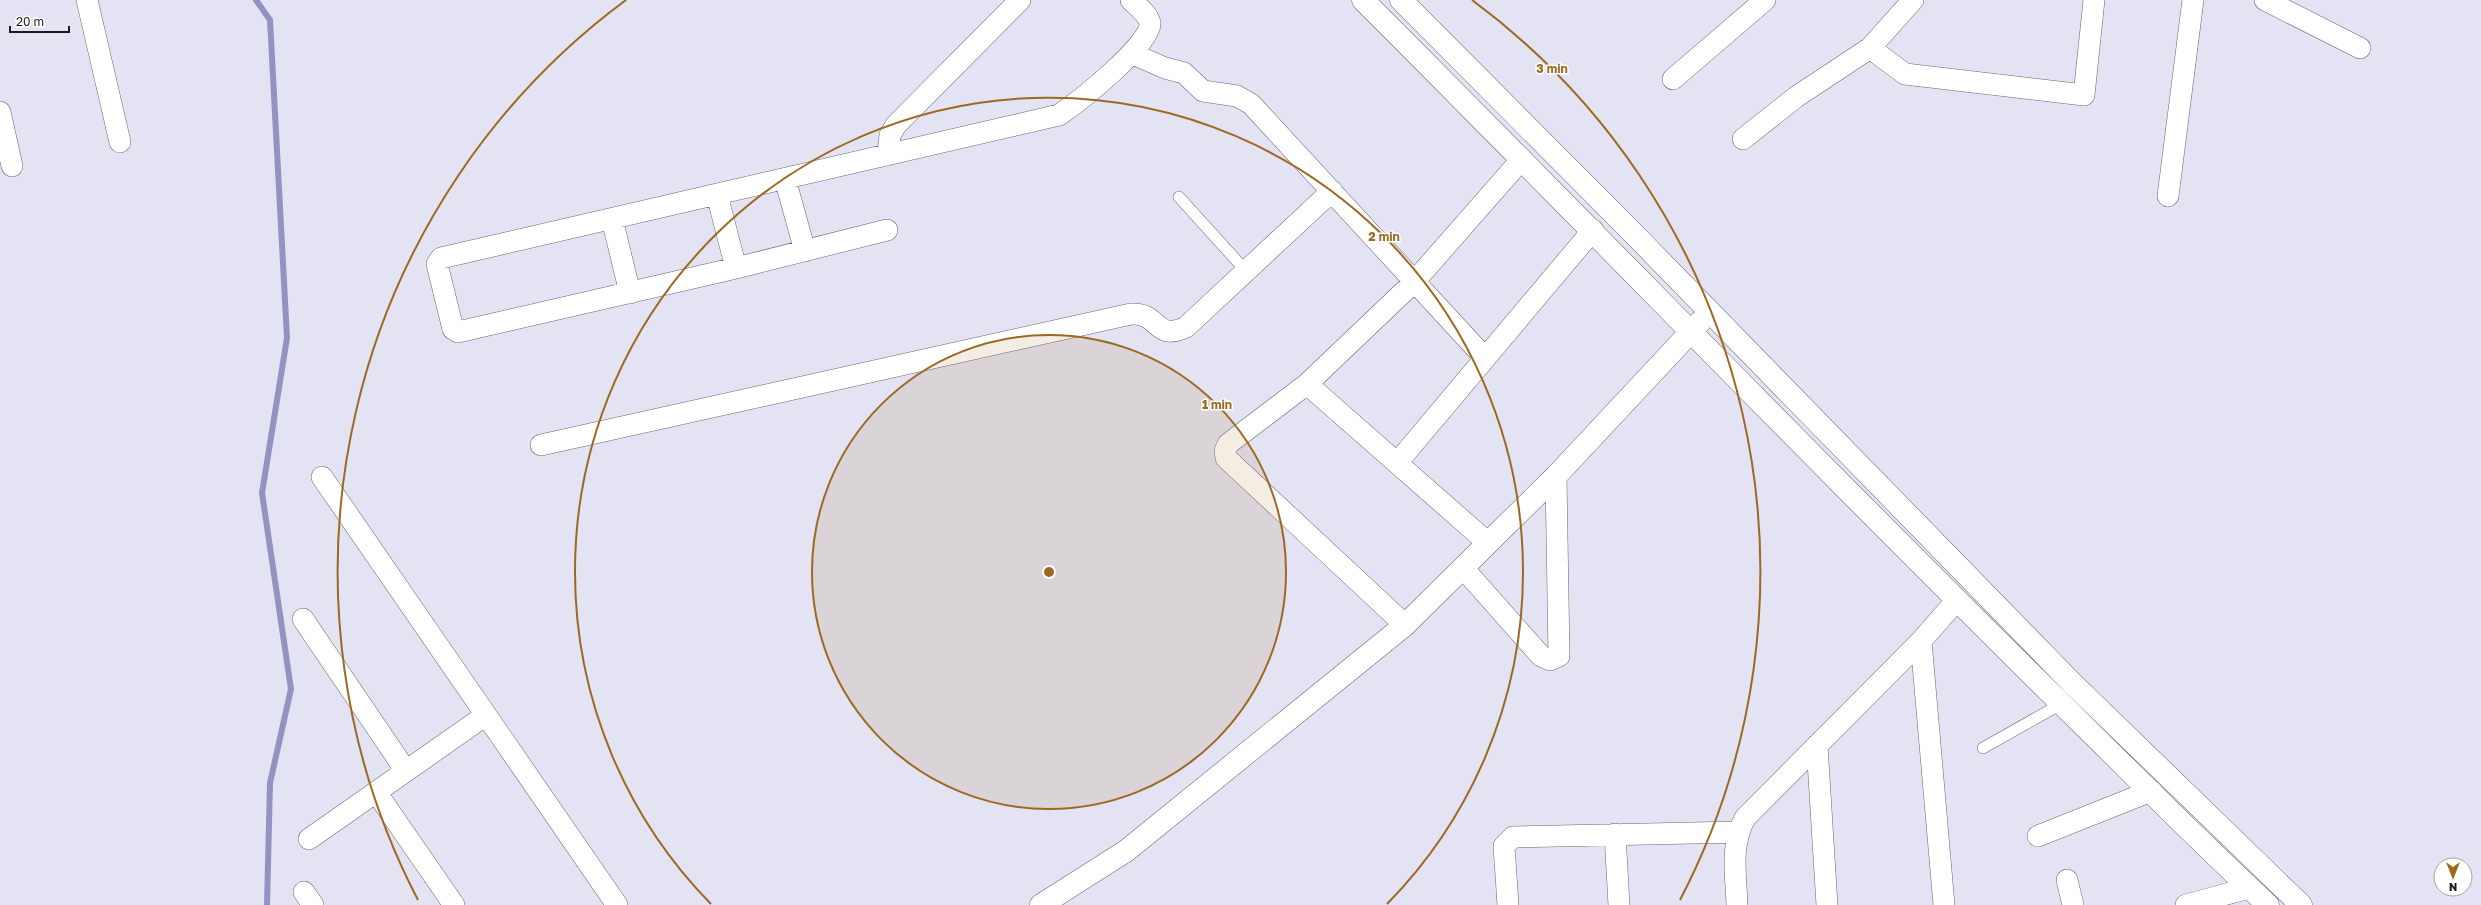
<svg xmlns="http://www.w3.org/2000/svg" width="2481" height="905" viewBox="0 0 2481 905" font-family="'Golos Text',sans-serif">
<rect width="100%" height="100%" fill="#e3e3f3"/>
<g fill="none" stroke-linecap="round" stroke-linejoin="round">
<path stroke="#9293c2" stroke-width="6" d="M256,0L270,20L287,338L262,493L291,689L270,783L267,905"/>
<g stroke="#666674" stroke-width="12">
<path id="lane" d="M1179,197L1246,271
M1983,748L2061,704"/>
</g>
<g stroke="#666674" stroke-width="22">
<path id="street" d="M87,0L120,142
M2265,0L2360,48
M1870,48L1905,74L2084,95L2094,0
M1133,54L1165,68L1184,73L1203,91L1237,96L1251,104L1485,358
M1673,79L1765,0
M0,112L12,166
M1743,139L1796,97L1870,48L1913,0
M888,155L890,135L896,125L1020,0
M785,179L805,251
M717,195L736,268
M2168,196L2193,0
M612,219L630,293
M887,230L736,268L458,332L453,329L437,264L441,258L1059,115C1077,103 1152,44 1150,23C1148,14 1137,6 1131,0
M1307,384L1488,543
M541,445L1131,314C1160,312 1154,342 1186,327L1332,191
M1397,463L1593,230
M322,477L617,905
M1463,568L1541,656L1550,660L1559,656L1556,476
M303,619L406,771
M1405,625L1226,458L1225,451L1228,444L1307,384L1414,282L1522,159
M1921,641L1944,905
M1817,745L1827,905
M376,792L454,905
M1615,834L1619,905
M2038,836L2151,791
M309,839L486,715
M2067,880L2073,905
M304,892L313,905
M1508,905L1504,846L1513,837L1737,832
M1737,905C1736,874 1730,846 1745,818L1921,641L1956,601
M2186,905L2249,888"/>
</g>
<g stroke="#666674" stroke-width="23">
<path id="secondary" d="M1363,0C1604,241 1840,487 2084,726C2145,786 2205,847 2268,905
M1401,0L1633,233L2072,683L2301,905
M1041,905L1126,851L1405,625L1556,476L1700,322"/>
</g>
<use href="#lane" stroke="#fff" stroke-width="11"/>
<use href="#street" stroke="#fff" stroke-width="21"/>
<use href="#secondary" stroke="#fff" stroke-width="22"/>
</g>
<circle cx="1049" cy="572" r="237" fill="#9d6920" fill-opacity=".12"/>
<g fill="none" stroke="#9d6920" stroke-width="2">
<circle cx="1049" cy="572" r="237"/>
<path d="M711 904A474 474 0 1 1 1387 904"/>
<path d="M418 900A711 711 0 0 1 626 0M1472 0A711 711 0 0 1 1680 900"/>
</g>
<circle cx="1049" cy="572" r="6" fill="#9d6920" stroke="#fff" stroke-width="2"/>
<g font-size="12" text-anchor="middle" font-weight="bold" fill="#9d6920" stroke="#fff" stroke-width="3" stroke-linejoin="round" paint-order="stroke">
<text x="1552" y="73">3 min</text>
<text x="1384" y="241">2 min</text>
<text x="1217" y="409">1 min</text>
</g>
<g transform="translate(2453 877) rotate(180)"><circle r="19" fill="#ffffff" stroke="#a3a3a5"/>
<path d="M0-3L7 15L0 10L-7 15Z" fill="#9d6920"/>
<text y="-6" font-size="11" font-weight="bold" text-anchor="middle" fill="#1a1a1f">N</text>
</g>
<path d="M10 26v6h59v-6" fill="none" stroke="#1a1a1f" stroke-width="2"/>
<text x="16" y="26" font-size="12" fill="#1a1a1f" stroke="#ffffff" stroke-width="3" paint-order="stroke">20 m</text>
</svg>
